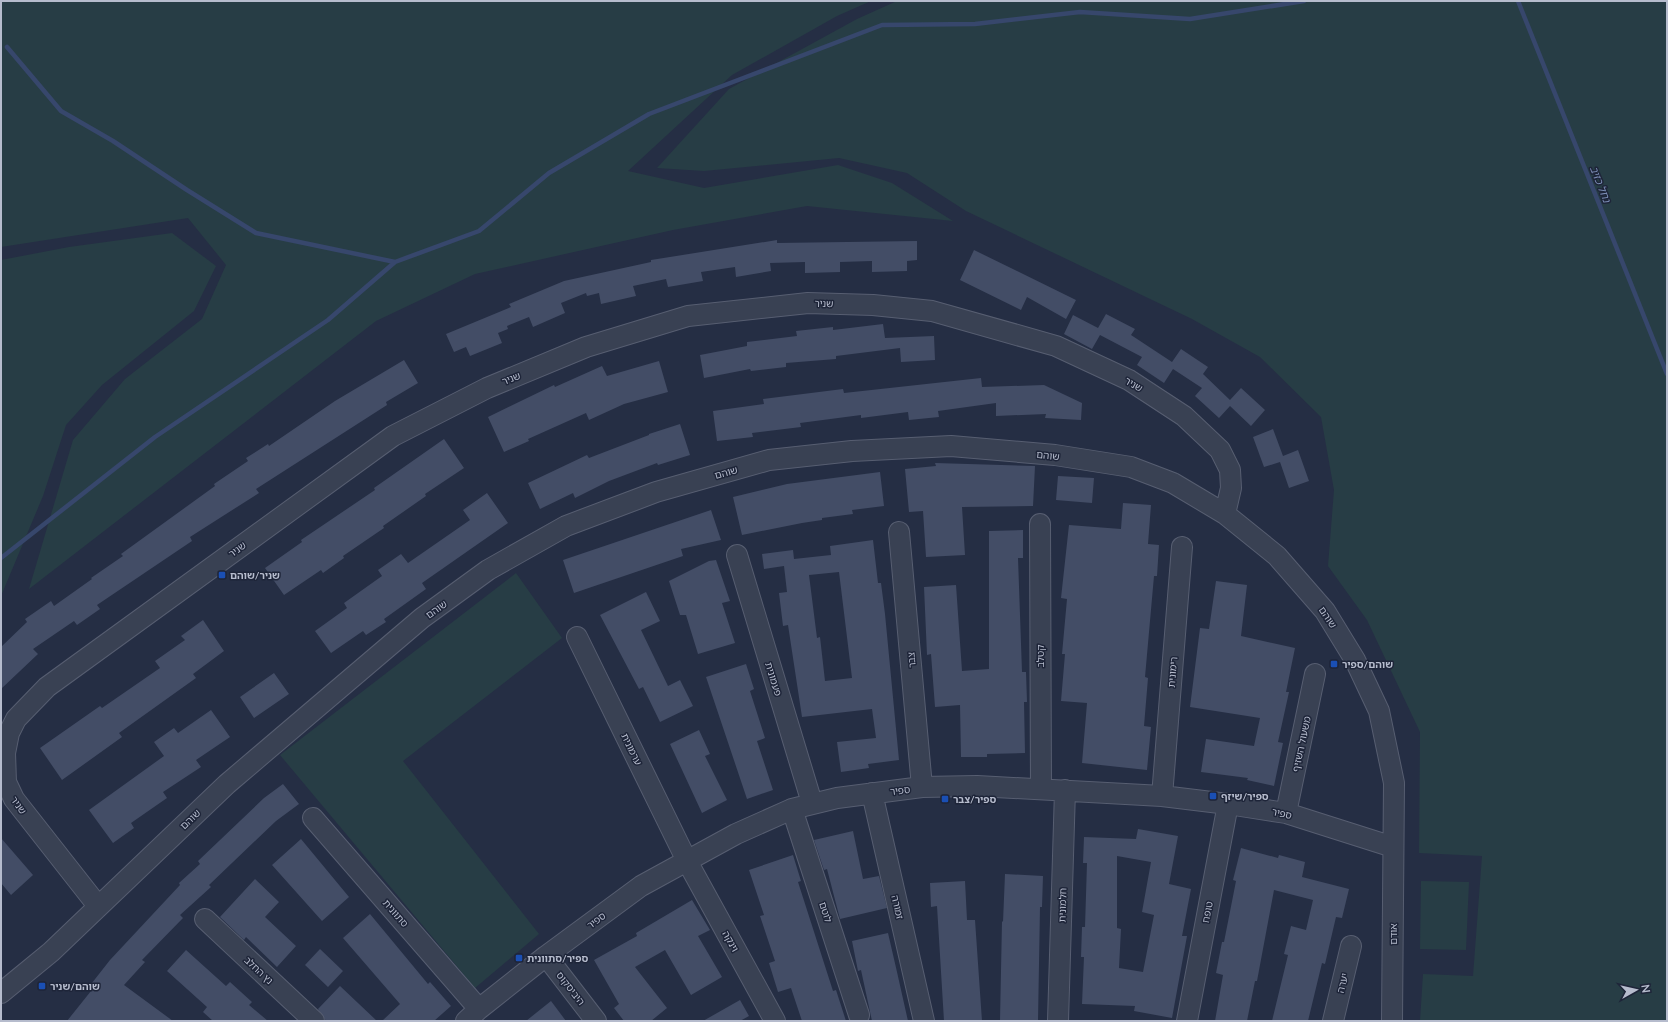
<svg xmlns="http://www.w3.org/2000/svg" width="1668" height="1022" viewBox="0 0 1668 1022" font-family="Lato,'Noto Sans Hebrew',sans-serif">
<rect width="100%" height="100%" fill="#252e44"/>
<path fill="#273d45" d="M1,1H871L837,16L732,75L628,171L704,188L838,165L892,183L953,221L807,206L673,230L475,274L376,321L29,589L73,440L125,379L202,319L226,265L188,218L1,247Z
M897,1H1667V1021H1420L1423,974L1473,976L1482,856L1419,853L1420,732L1367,620L1328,566L1334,490L1321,417L1260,357L1192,319L966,211L907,173L839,158L704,171L657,168L729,89L857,19Z
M172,233L216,266L194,311L102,385L66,425L43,496L1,596V260L69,247Z
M516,573L562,638L403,761L539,934L475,988L280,755Z
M1421,881L1469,882L1466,950L1420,949Z"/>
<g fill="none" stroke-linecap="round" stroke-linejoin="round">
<path stroke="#37476c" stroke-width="4.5" d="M1518,1L1667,374
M7,47L61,111L113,141L187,190L256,233L395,262
M1,558L155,437L328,320L395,262L479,231L549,173L649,114L882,25L975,24L1080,12L1190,19L1304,1"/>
</g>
<path fill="#434d66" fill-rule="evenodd" d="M777,240V243L917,241V260L907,261V271L872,272V261L840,262V272L805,273V262L770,263L771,271L736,277L735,267L701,272L703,281L668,287L666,279L633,286L636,296L601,304L599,293L587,296L586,293L561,303L565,313L533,327L529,317L507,326L508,329L498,333L502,343L470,356L466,347L454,352L446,334L511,307L509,304L564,281L651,262V260Z
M974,250L1076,300L1066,319L1027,297L1021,310L960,280Z
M1106,314L1135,329L1131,335L1172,362L1181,349L1208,367L1203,374L1230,400L1241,388L1265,410L1251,426L1230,406L1219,418L1195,396L1202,388L1173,369L1164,383L1137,365L1142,357L1100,335L1092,349L1064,334L1073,315L1098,328Z
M883,324L885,338L934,336L935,360L901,362L900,348L836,356V359L786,363V367L751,371L750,369L704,378L700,355L747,346V342L797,336L796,331L833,327V330Z
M404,360L418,383L386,402L387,405L256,489L259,493L190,537L192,541L97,605L100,609L77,625L74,621L33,649L38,654L1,689V647L27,622L25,619L51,601L54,606L92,579L91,578L123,556L121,554L215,486L214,484L248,461L246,458L268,444L269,446L335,401Z
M659,361L668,392L624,404L589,420L586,413L528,439L529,441L504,452L488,417L554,385L555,387L602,366L607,376Z
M981,378L982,387L1044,385L1082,403L1081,420L1045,418L1046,414L996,416V403L938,411L939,417L909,420L908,412L861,418V415L800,423L801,427L752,433L753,437L717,441L713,411L764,404L763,399L843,389L844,393Z
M680,424L690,455L658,465L657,463L609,481L575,498L573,493L540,509L528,483L587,455L589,458L649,435V434Z
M1273,429L1283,456L1298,450L1309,481L1289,488L1280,462L1264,467L1253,437Z
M444,439L464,468L425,494L426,496L383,526L384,528L343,556L344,558L323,573L321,570L284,595L265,568L302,542L301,540L375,490L374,488Z
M935,463L1035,466L1033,506L962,507L965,555L926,557L923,511L909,512L905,469L936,466Z
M880,472L884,506L852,510L853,514L822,518V520L802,523L742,535L733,497L787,484Z
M1058,476L1094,478L1092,503L1056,500Z
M487,493L508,523L422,583L426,589L384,619L386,622L366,635L363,631L331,653L315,631L347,608L344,603L382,576L378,570L401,554L408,563L470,520L463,510Z
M1123,503L1151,505L1148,544L1159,545L1157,576H1154L1145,677L1148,678L1144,726L1151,727L1147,770L1082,763L1087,703L1061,701L1065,654H1062L1067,599L1061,598L1069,525L1121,529Z
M711,510L721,540L681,549L683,556L574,593L563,560Z
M1023,530V558H1018L1022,672H1026L1027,702H1024L1025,753L987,754V757H961L960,705L935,707L931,654L927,655L924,587L956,585L962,671L989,669V531Z
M873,540L878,583H881L885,614L899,760L868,764L869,768L841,772L837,742L876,738L872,709L802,717L788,625L783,626L779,593L787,592L784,566L764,569L762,554L793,550L794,559L831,555L830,546ZM839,572L852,678L825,681L820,637L817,638L809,575Z
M716,560L730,601L722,603L735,643L698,654L686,615H680L669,581L709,561Z
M1216,581L1247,585L1241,636L1295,648L1286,692H1289L1278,742L1283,743L1274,786L1247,780L1248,778L1201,772L1206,739L1254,746L1260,718L1190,707L1200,628L1209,629Z
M646,592L660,621L641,630L668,686L680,680L693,706L660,722L643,687L639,689L600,615Z
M203,620L224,651L193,674L196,678L119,733L122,737L62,780L40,748L100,706L102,708L160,668L155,661L185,640L181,636Z
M746,664L754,689L750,691L765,738L757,741L773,790L747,799L706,677Z
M274,673L289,694L254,718L240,697Z
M211,710L230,737L196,760L201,767L163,792L167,798L131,823L134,828L113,843L89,810L164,756L154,742L174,728L178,733Z
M699,730L710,754L705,756L727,800L702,813L670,744Z
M283,784L299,804L276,821L209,885L211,887L180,915L183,918L142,960L145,962L124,985L173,1021H67L91,991L88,988L110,960L180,885L179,883L200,864L198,861L264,798Z
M1138,829L1178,836L1169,884L1191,889L1182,936H1187L1172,1018L1134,1011L1135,1006L1082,1004L1084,957H1081L1082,927H1085L1087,863H1083L1084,837L1136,839ZM1117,856L1151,862L1142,912L1154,915L1143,972L1119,968L1121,929L1117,928Z
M853,831L863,879L879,876L887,908L840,919L827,869L824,870L814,840Z
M1,838L33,875L11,895L1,883Z
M301,839L349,897L322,921L272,865Z
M1241,848L1278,858L1279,855L1305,862L1302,877L1349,889L1342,918L1336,917L1325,964L1322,963L1308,1021H1272L1288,955L1284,954L1291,926L1306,930L1313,900L1274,890L1257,981H1255L1247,1021H1215L1223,975L1216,973L1222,942H1224L1236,881L1233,880Z
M793,855L801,881L798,882L833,991L836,990L846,1021H802L791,988L778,992L769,963L775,961L760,916L764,915L749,870Z
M1005,874L1043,876L1042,907H1040L1038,1021H1000L1002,921L1003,922Z
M255,879L279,902L265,917L296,946L277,967L246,937L244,940L220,917Z
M965,881L967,920H975L982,1021H944L937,906L931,907L930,883Z
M692,900L710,930L698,936L722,977L691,995L665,950L635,967L667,1008L651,1021H624L614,1008L619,1004L594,960L637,936L636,933Z
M370,914L428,984L430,982L451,1006L434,1021H382L400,1004L343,938Z
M888,933L897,972L908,1021H872L861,970L858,971L852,941Z
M320,949L343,971L328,987L305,965Z
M186,950L226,986L230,982L252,1002L249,1005L268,1021H213L203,1012L207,1007L167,971Z
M340,986L377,1021H326L318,1009Z
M740,1000L749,1016L740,1021H703Z
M551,1001L566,1021H526Z"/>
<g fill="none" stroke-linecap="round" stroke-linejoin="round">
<g stroke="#575e71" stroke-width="22">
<path id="minor" d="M1040,524L1041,789
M899,532L922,787
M737,555L812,803
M577,637L687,861L775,1021
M872,793L924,1021
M1162,796L1182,547
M792,809L859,1015
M1286,813L1315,674
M313,818L479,1009
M98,906L14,799L6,782L5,753L9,733L16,719L47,687L393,436L487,388L586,347L688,316L808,303L873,305L932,311L1056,346L1129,380L1184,416L1220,450L1230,470L1231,488L1225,514
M205,919L314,1021
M546,956L596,1021
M1,993L51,952L227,784L422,618L488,570L566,526L656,492L769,460L852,451L951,446L1055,455L1131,467L1173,483L1225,514L1277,556L1325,611L1355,660L1379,711L1394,783L1392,1021
M466,1021L479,1009L546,956L641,886L736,834L792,809L837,798L922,787L977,786L1162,796L1228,804L1286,813L1393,847
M1058,1021L1065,790
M1187,1021L1228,804
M1333,1021L1351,946"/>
</g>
<use href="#minor" stroke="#394153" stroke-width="20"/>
</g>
<g fill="#1a4fb4" stroke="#1e2539" stroke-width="1.5">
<rect x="218" y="571" width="8" height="8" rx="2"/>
<rect x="1330" y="660" width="8" height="8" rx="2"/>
<rect x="1209" y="792" width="8" height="8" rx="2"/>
<rect x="941" y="795" width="8" height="8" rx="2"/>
<rect x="515" y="954" width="8" height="8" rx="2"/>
<rect x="38" y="982" width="8" height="8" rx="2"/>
</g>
<g text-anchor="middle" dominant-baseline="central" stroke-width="3" stroke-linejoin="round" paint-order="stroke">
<g font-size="10" fill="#b6bccd" stroke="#1e2539">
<text transform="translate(824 303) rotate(2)">שניר</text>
<text transform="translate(511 378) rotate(-22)">שניר</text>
<text transform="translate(1134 384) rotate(30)">שניר</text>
<text transform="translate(1048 455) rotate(6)">שוהם</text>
<text transform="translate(726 472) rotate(-16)">שוהם</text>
<text transform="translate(237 549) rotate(-36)">שניר</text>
<text transform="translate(436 609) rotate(-36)">שוהם</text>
<text transform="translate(1328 617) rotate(56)">שוהם</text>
<text transform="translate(1040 656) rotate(-90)">קטלב</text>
<text transform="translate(911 660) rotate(-95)">צבר</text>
<text transform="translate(1172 672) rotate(-85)">רימונית</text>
<text transform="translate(774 679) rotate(73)">פעמונית</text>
<text transform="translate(1301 744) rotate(-78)">משעול השזיף</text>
<text transform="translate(632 749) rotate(64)">ערמונית</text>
<text transform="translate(900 790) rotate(-7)">ספיר</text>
<text transform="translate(19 805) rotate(55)">שניר</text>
<text transform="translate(1282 813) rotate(12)">ספיר</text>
<text transform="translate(190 819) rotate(-44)">שוהם</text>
<text transform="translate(1062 905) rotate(-88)">חלמונית</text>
<text transform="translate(898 907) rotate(77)">זמורה</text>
<text transform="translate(826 912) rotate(72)">לוטם</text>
<text transform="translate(1207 912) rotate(-79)">טופח</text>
<text transform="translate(396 913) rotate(49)">סתוונית</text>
<text transform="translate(596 920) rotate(-36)">ספיר</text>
<text transform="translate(1393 934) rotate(-90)">אודם</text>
<text transform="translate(731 941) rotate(61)">וינקה</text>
<text transform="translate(259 970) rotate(43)">נץ החלב</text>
<text transform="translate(1342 983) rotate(-76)">יערה</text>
<text transform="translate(571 988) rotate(52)">היביסקוס</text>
</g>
<g font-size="10" font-weight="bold" fill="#b6bccd" stroke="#1e2539" text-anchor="start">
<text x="230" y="575">שניר/שוהם</text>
<text x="1342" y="664">שוהם/ספיר</text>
<text x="1221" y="796">ספיר/שיזף</text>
<text x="953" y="799">ספיר/צבר</text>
<text x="527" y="958">ספיר/סתוונית</text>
<text x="50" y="986">שוהם/שניר</text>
</g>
<g font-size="11" font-style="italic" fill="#7c8eb6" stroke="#1e2539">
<text transform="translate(1601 184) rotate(68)">נחל כזיב</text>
</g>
</g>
<rect width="1668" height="1022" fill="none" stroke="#b6bccd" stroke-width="4"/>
<g transform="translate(1636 990) rotate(82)" stroke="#1e2539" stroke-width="3" paint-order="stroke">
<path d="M0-3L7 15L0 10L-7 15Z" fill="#b6bccd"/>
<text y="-6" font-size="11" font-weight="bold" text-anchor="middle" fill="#b6bccd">N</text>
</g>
</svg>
